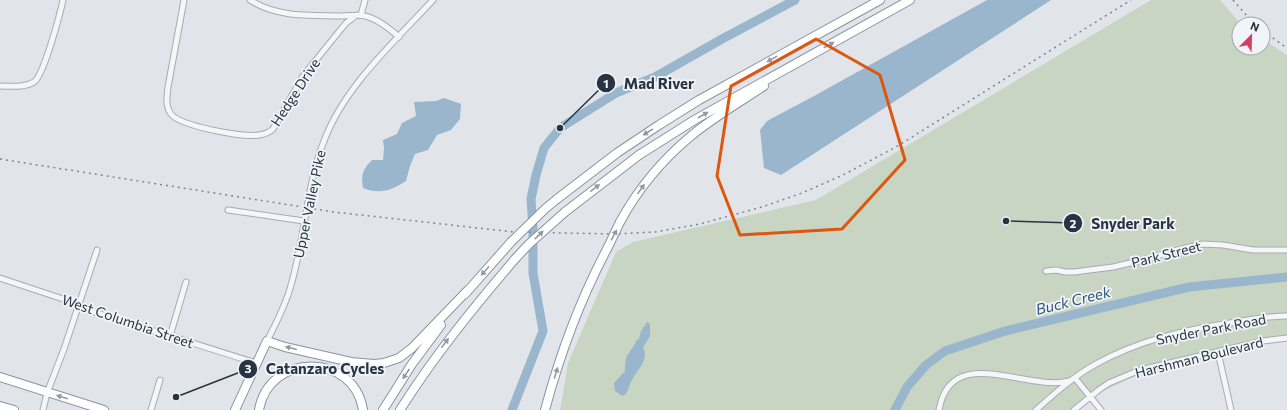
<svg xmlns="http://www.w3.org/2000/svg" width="1287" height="410" viewBox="0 0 1287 410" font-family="Commissioner,sans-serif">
<rect width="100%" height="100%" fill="#e1e5ea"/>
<path fill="#c8d5c2" d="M1151,0H1220L1241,24H1239V48H1263V39L1287,55V339L1159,365L1090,397L1074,410H560L568,363L616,252L633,242L816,200Z"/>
<path fill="#9ab6cc" d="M987,0H1051L781,175L764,168L760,130L767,121L814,96Z
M444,98L461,104L460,119L451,130L437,135L428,150L415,154L410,166L406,181C391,190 381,195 363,188C361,175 362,170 372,160H383L384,148L383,140L397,134L402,123L416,116L414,102L436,101Z
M647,322L650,324V336L643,348C650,359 636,371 632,380C628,386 629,394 622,396L615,391L614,383L625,371C625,355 628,355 636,342V340L639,339L641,331Z"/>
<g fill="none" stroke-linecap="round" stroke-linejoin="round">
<path stroke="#9ab6cc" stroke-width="9" d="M512,410L543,331L533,273V228L531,199L536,175L544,148L560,128L616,93L655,77L722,39L795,0
M895,410L907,387L926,365L945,351L1005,331L1189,287L1287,277"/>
<g stroke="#a6acb5" stroke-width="7">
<path id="minor" d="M184,0L168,87C167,97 165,106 171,114C180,126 244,138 259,135C265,134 269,133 273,129L303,76L346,23L357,15
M250,0C278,18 311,15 343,16C350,16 358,14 365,16C378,19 389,28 399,37
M361,15L365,0
M0,86C11,86 24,88 34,82C44,75 60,14 63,0
M228,210L304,221
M1046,271L1056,270L1065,272H1074L1113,267L1143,260L1181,249L1203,244L1223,245L1253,250H1287
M0,278L63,299L78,307L256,363
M170,336L186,282
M267,341C276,323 286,305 291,285C305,238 306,187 324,141C344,87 394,42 433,0
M1218,352L1231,410
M1075,378L1101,410
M43,410L47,393L64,349L97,250
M151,410L160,380
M939,410C951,342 1026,392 1069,381
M1036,410C1055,393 1074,376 1096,364C1139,340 1188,329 1236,322C1253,319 1270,316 1287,316
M1074,410L1100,389L1109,383L1140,370L1263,341L1287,338"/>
</g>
<g stroke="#8894a2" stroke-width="10">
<path id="highway" d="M557,199L617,153L659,125L699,100L880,0
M565,212L639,155L696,119L910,0
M620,222C638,189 662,160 691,136C714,117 740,102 764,86
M465,294L511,242
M0,377L104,410
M0,406L14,410
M235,410L267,341L285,347L351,362L374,364L384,363L399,358L412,348L468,290
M259,410C269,352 354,352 363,410
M383,410L412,364L441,325
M400,410C434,356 474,307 515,259
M545,410C560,354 580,300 607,249"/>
</g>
<use href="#minor" stroke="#f4f6f8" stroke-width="5"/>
<use href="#highway" stroke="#fff" stroke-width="8"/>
<path stroke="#7a8695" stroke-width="1.5" stroke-dasharray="2 4" stroke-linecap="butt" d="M1233,0L1254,24
M1263,31L1287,48
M0,159L334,212L514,232L614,234L655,232L700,224L762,207L802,193L843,175L896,147L1131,0"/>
<g stroke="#8894a2" stroke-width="10" stroke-linecap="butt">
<path id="highway-bridge" d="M511,242L546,208L557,199
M607,249L620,222
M515,259L529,244L565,212"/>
</g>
<use href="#highway-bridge" stroke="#fff" stroke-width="8"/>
</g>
<defs><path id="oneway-solid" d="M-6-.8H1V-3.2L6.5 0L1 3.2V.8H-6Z"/></defs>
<g fill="#949aa1">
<use href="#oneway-solid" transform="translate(829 45) rotate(-29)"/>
<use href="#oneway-solid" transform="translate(772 59) rotate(151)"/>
<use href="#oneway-solid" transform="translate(703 115) rotate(-30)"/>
<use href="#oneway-solid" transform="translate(648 132) rotate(148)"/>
<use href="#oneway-solid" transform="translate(595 188) rotate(-38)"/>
<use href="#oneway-solid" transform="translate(641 189) rotate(-54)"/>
<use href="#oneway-solid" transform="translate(539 235) rotate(-43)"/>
<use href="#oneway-solid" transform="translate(614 235) rotate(-62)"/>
<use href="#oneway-solid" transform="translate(485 271) rotate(132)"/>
<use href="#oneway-solid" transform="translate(445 343) rotate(-53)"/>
<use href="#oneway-solid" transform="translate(291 348) rotate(-166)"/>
<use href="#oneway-solid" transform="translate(556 373) rotate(-73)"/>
<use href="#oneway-solid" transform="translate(406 374) rotate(123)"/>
<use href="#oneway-solid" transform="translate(62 397) rotate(-163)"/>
</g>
<path fill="none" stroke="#de570f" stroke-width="3" stroke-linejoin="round" d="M816,39L880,75L905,160L842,229L740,235L717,176L731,86Z"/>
<g text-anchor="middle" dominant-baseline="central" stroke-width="3.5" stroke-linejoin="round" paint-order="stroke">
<g font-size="14" fill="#283443" stroke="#f1f4f8">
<text transform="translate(295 92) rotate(-57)">Hedge Drive</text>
<text transform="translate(309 204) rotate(-78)">Upper Valley Pike</text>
<text transform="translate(1166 254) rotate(-14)">Park Street</text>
<text transform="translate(128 321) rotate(19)">West Columbia Street</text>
<text transform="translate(1211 329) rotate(-11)">Snyder Park Road</text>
<text transform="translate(1199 357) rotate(-14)">Harshman Boulevard</text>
</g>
<g font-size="15" font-style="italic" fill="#305679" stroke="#f1f4f8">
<text transform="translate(1073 300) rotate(-14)">Buck Creek</text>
</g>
</g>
<path fill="none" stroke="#283443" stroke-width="1.5" d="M560 128L606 83M1006 221L1073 223M176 397L248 369"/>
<g fill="#283443" stroke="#f1f4f8" stroke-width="1.5">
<circle cx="560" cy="128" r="4"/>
<circle cx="1006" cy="221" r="4"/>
<circle cx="176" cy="397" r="4"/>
<circle cx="606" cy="83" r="10"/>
<circle cx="1073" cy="223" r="10"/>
<circle cx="248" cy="369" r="10"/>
</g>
<g font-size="12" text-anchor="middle" font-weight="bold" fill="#fff">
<text x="606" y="88">1</text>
<text x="1073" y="228">2</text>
<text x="248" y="373">3</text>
</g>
<g font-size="15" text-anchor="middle" font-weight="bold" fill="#283443" stroke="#f1f4f8" stroke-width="3.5" stroke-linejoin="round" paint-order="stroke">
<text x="659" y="89">Mad River</text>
<text x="1133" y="229">Snyder Park</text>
<text x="325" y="374">Catanzaro Cycles</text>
</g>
<g transform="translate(1251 36) rotate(23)"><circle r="19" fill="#f1f4f8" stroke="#a1a7b0"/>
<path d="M0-3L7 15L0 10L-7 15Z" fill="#d54062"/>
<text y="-6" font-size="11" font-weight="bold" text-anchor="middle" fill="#283443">N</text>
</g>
</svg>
